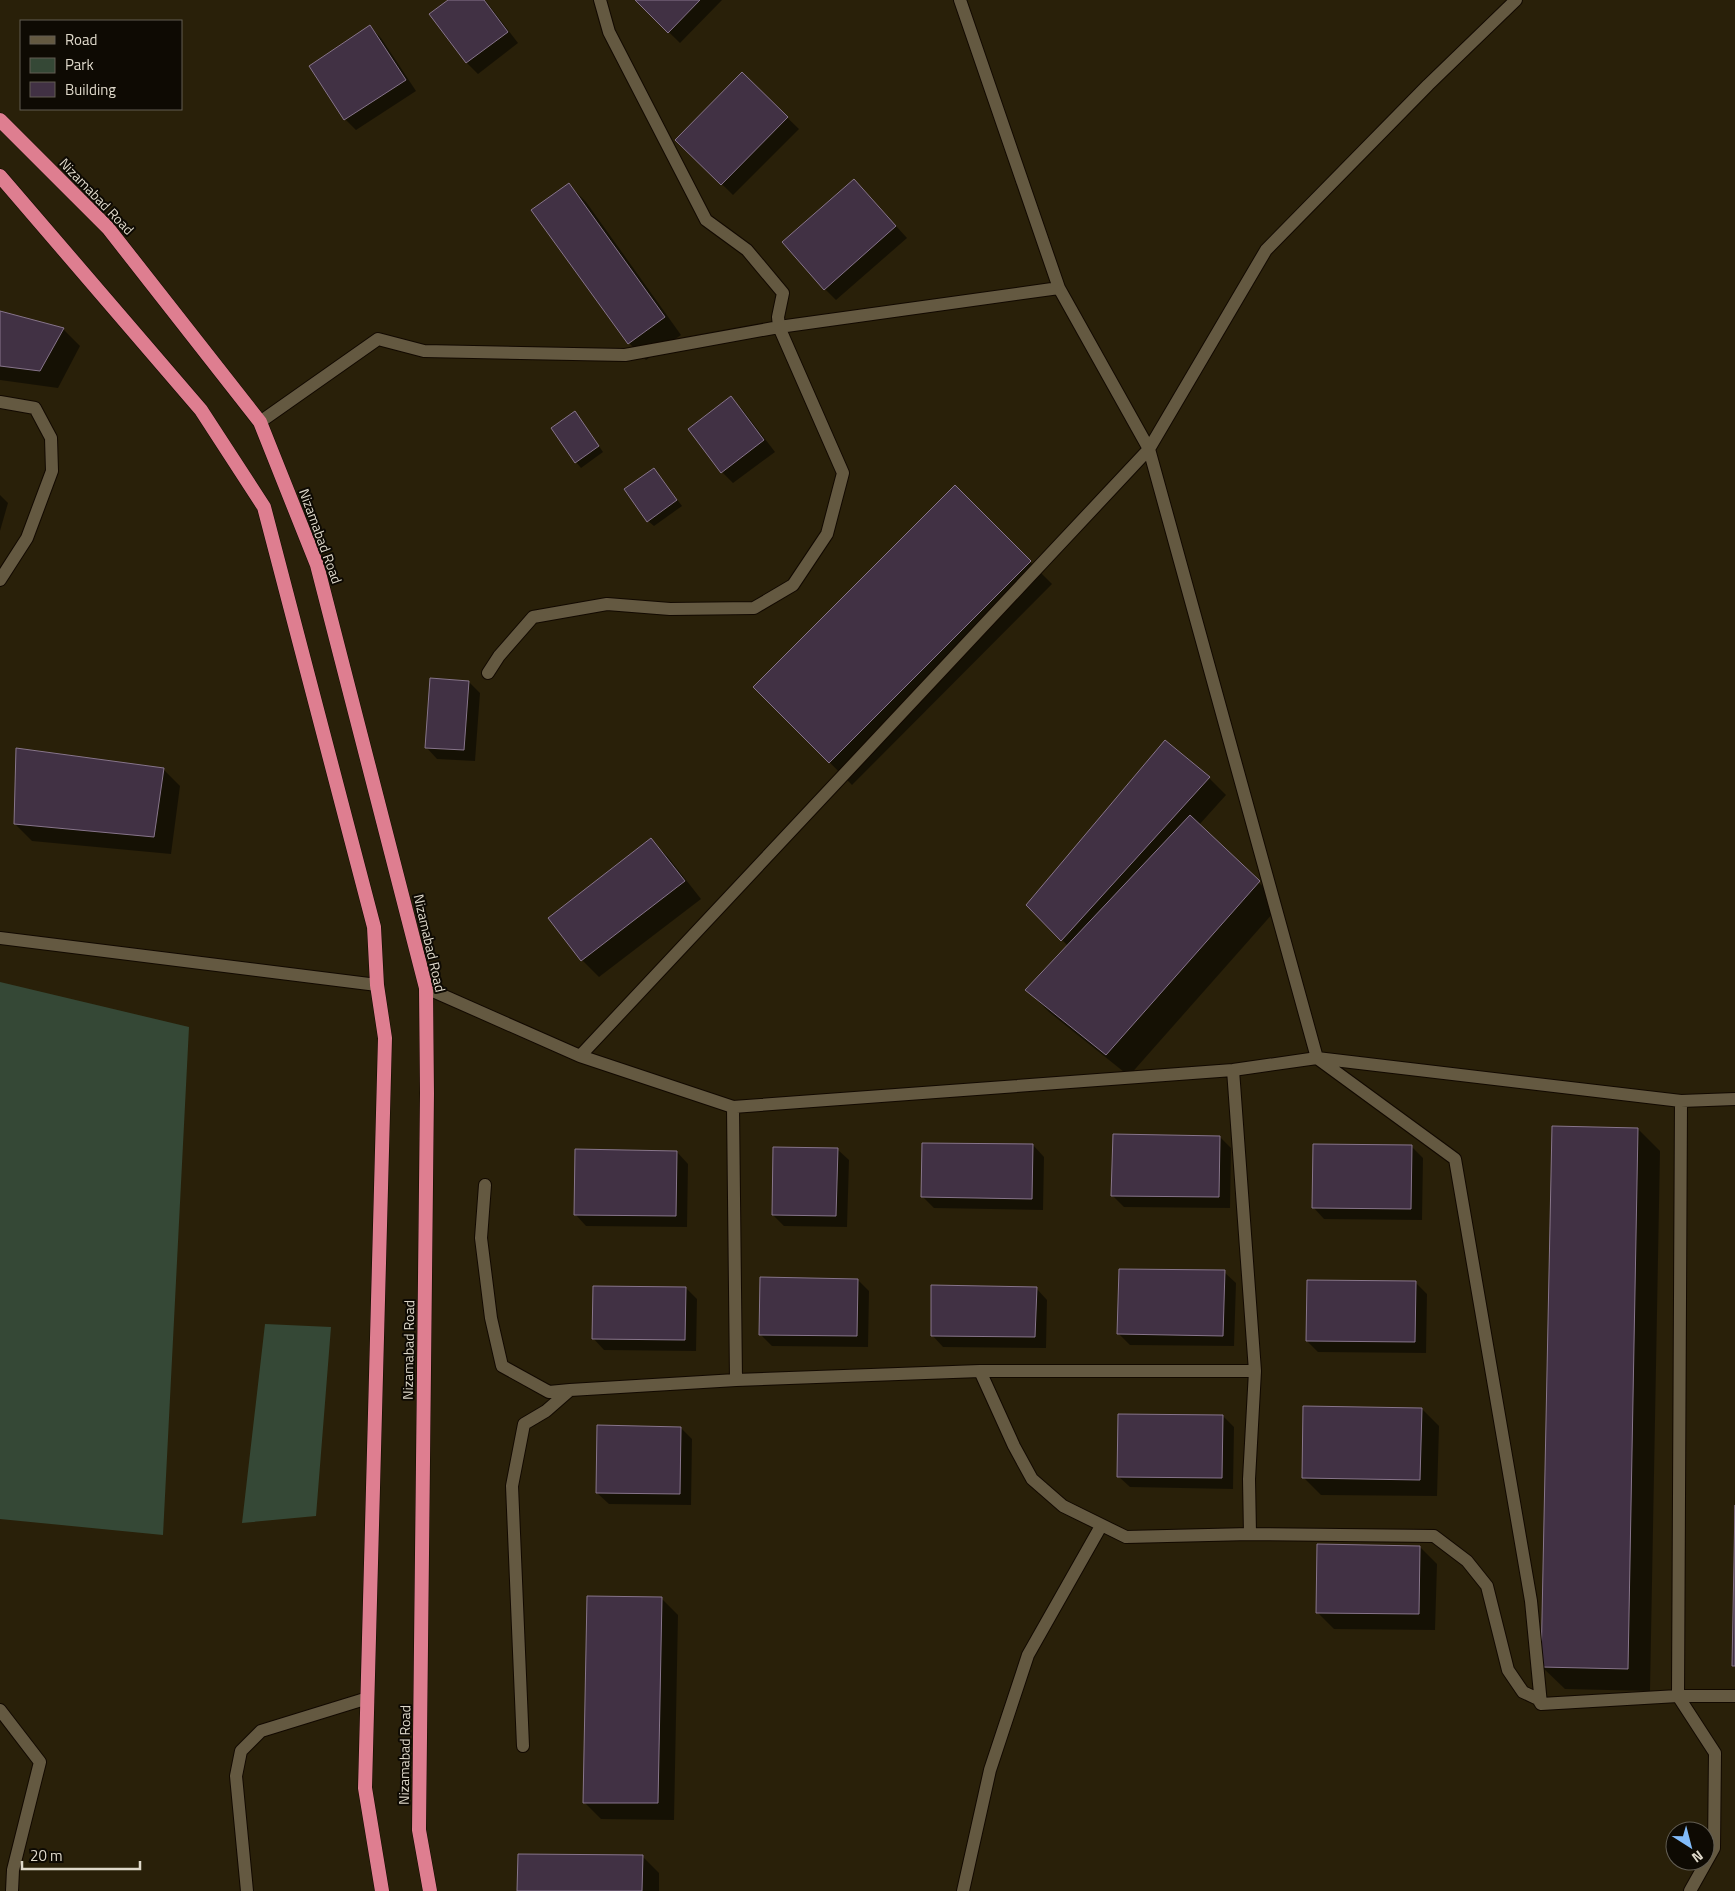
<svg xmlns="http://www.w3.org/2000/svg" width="1735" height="1891" viewBox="0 0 1735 1891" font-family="'Titillium Web',sans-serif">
<rect width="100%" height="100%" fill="#292009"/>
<path fill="#354836" d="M0,982L189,1027L163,1535L0,1519Z
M265,1324L331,1327L316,1516L242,1523Z"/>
<path fill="#0007" d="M450,0H485L518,43L478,74L467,63L431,14Z
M636,0H722L680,43Z
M370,27L381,38L416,91L356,130L345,119Z
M742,74L799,129L733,195L677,140Z
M569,185L586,202L681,335L646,360L629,343Z
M865,192L907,238L836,300L825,289Z
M0,312L63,329L80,346L58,388L0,380Z
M731,398L742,409L775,452L733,483L722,472Z
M575,412L603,452L581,468L576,462Z
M654,469L682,506L654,526L648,521Z
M955,487L1052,584L852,785L755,687Z
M0,495L8,503L0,531Z
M469,682L480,693L475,761L437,759L426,747Z
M1166,741L1209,778L1226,795L1199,825L1281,904L1129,1076L1049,1012L1027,990L1068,946L1027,905Z
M163,769L180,786L171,854L32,841L15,824Z
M651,840L668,857L701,899L599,977L582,960L550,918Z
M1638,1129L1660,1151L1650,1691L1565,1689L1542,1667Z
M1220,1137L1231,1148L1230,1208L1124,1207L1112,1195Z
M1033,1145L1044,1157L1043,1210L934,1208L923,1197Z
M1412,1147L1423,1158L1422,1220L1324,1219L1313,1207Z
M837,1149L849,1160L847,1227L784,1226L773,1215Z
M677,1152L688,1164L687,1227L586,1226L575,1214Z
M1224,1272L1236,1283L1234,1346L1130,1345L1119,1334Z
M858,1280L869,1291L868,1347L772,1346L760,1334Z
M1415,1282L1427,1294L1426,1353L1318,1352L1307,1341Z
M686,1288L697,1299L696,1351L604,1350L593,1338Z
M1036,1288L1047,1300L1046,1348L943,1347L932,1335Z
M1422,1409L1439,1426L1437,1496L1321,1495L1304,1478Z
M1223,1416L1234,1427L1233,1489L1130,1487L1118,1476Z
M681,1428L692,1439L691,1505L609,1504L597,1493Z
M1420,1547L1437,1564L1435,1630L1334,1629L1317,1612Z
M661,1598L678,1615L674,1820L601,1819L584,1802Z
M642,1856L659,1873V1891H519Z"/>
<path fill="#413144" stroke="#87758b" d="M448,0H484L508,32L466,63L429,14Z
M635,0H700L668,33Z
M370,25L406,80L344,120L309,66Z
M742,72L788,117L721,185L675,140Z
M854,179L896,226L824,290L782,242Z
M569,183L665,317L628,344L531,210Z
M0,311L64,328L40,371L0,366Z
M731,396L764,440L721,473L688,429Z
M575,411L599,446L575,463L551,428Z
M654,468L677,500L647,522L624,489Z
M955,485L1031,561L829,763L753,687Z
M430,678L469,681L464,750L425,748Z
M1165,740L1210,777L1061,941L1026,905Z
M16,748L164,768L154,837L14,824Z
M1190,815L1260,881L1106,1055L1025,990Z
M651,838L685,881L581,961L548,918Z
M1552,1126L1638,1128L1628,1669L1541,1667Z
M1113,1134L1220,1136L1219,1197L1111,1196Z
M922,1143L1033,1144L1032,1199L921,1197Z
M1313,1144L1412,1145L1411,1209L1312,1208Z
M773,1147L838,1148L836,1216L772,1215Z
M575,1149L677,1151L676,1216L574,1215Z
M1119,1269L1225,1270L1223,1336L1117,1334Z
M760,1277L858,1279L857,1336L759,1335Z
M1307,1280L1416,1281L1415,1342L1306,1341Z
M931,1285L1037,1287L1035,1337L931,1336Z
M593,1286L686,1287L685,1340L592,1339Z
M1303,1406L1422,1408L1420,1480L1302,1478Z
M1118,1414L1223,1415L1222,1478L1117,1477Z
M597,1425L681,1427L680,1494L596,1493Z
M1735,1505V1666H1732Z
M1317,1544L1420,1546L1419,1614L1316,1613Z
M587,1596L662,1597L658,1803H583Z
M518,1854L643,1855L642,1891H517Z"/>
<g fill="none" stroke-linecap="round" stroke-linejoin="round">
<g stroke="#120900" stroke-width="14">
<path id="service" d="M0,402L35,408L51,438L52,471L27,538L0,580
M0,938L377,985
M0,1710L40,1762L13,1870L12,1891
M247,1891L236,1776L241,1751L261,1731L368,1698"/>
</g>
<g stroke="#120900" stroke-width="14">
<path id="minor" d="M960,0L1059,288L1149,449L1317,1058L1681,1101L1735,1099
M260,422L378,339L424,351L625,355L779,327L1059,288
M488,673L499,656L533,617L607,604L670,609L754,608L793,585L827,534L843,473L779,327L778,317L783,293L747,250L706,220L609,32L600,0
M426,988L580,1056L1149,449L1266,250L1428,85L1516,0
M580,1056L733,1107L1233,1070L1317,1058L1455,1159L1531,1601L1541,1704L1678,1696H1735
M1681,1101L1678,1696L1715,1753L1714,1848L1690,1891
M733,1107L736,1380
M485,1185L481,1238L491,1318L502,1366L549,1392L570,1390
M980,1371L1014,1446L1032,1479L1063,1506L1126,1537L1250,1534
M1255,1371L1249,1479L1250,1534L1434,1536L1467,1561L1487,1586L1508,1670L1523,1692L1538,1699L1541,1704
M523,1746L512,1486L524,1424L546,1411L570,1390L736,1380L980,1371H1255L1233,1070
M963,1891L990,1770L1028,1655L1101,1526"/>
</g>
<g stroke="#120900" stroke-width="15">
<path id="trunk" d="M0,120L108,228L260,422L317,565L426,988L427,1093L419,1830L430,1891
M0,176L201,410L264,507L374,927L377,985L385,1038L365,1788L382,1891"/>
</g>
<use href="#service" stroke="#645941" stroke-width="12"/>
<use href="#minor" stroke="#645941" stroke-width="12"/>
<use href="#trunk" stroke="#de7e90" stroke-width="14"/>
</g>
<g text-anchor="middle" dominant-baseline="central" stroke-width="4" stroke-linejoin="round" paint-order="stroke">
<g font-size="14" fill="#dfd9cb" stroke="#0e0a03">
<text transform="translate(97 196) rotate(46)">Nizamabad Road</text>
<text transform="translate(321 536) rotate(70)">Nizamabad Road</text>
<text transform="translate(430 943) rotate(77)">Nizamabad Road</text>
<text transform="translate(408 1350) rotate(-89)">Nizamabad Road</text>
<text transform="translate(404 1755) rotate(-89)">Nizamabad Road</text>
</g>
</g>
<rect x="20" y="20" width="162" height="90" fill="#0e0a03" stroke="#625d53"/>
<rect x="30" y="36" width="25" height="8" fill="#645941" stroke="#625d53"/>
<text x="65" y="45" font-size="15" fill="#dfd9cb">Road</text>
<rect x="30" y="58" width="25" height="15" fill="#354836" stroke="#625d53"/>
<text x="65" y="70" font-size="15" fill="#dfd9cb">Park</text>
<rect x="30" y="82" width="25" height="15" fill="#413144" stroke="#625d53"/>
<text x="65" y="95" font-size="15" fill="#dfd9cb">Building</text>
<g transform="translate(1690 1846) rotate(144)"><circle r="24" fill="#0e0a03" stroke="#625d53"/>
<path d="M0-4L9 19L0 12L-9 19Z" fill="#82bcfa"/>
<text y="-8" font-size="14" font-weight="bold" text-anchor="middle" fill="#dfd9cb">N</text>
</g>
<path d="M22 1861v8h118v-8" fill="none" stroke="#dfd9cb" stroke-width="2.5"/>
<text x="30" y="1861" font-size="15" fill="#dfd9cb" stroke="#0e0a03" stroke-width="4" paint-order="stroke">20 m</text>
</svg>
